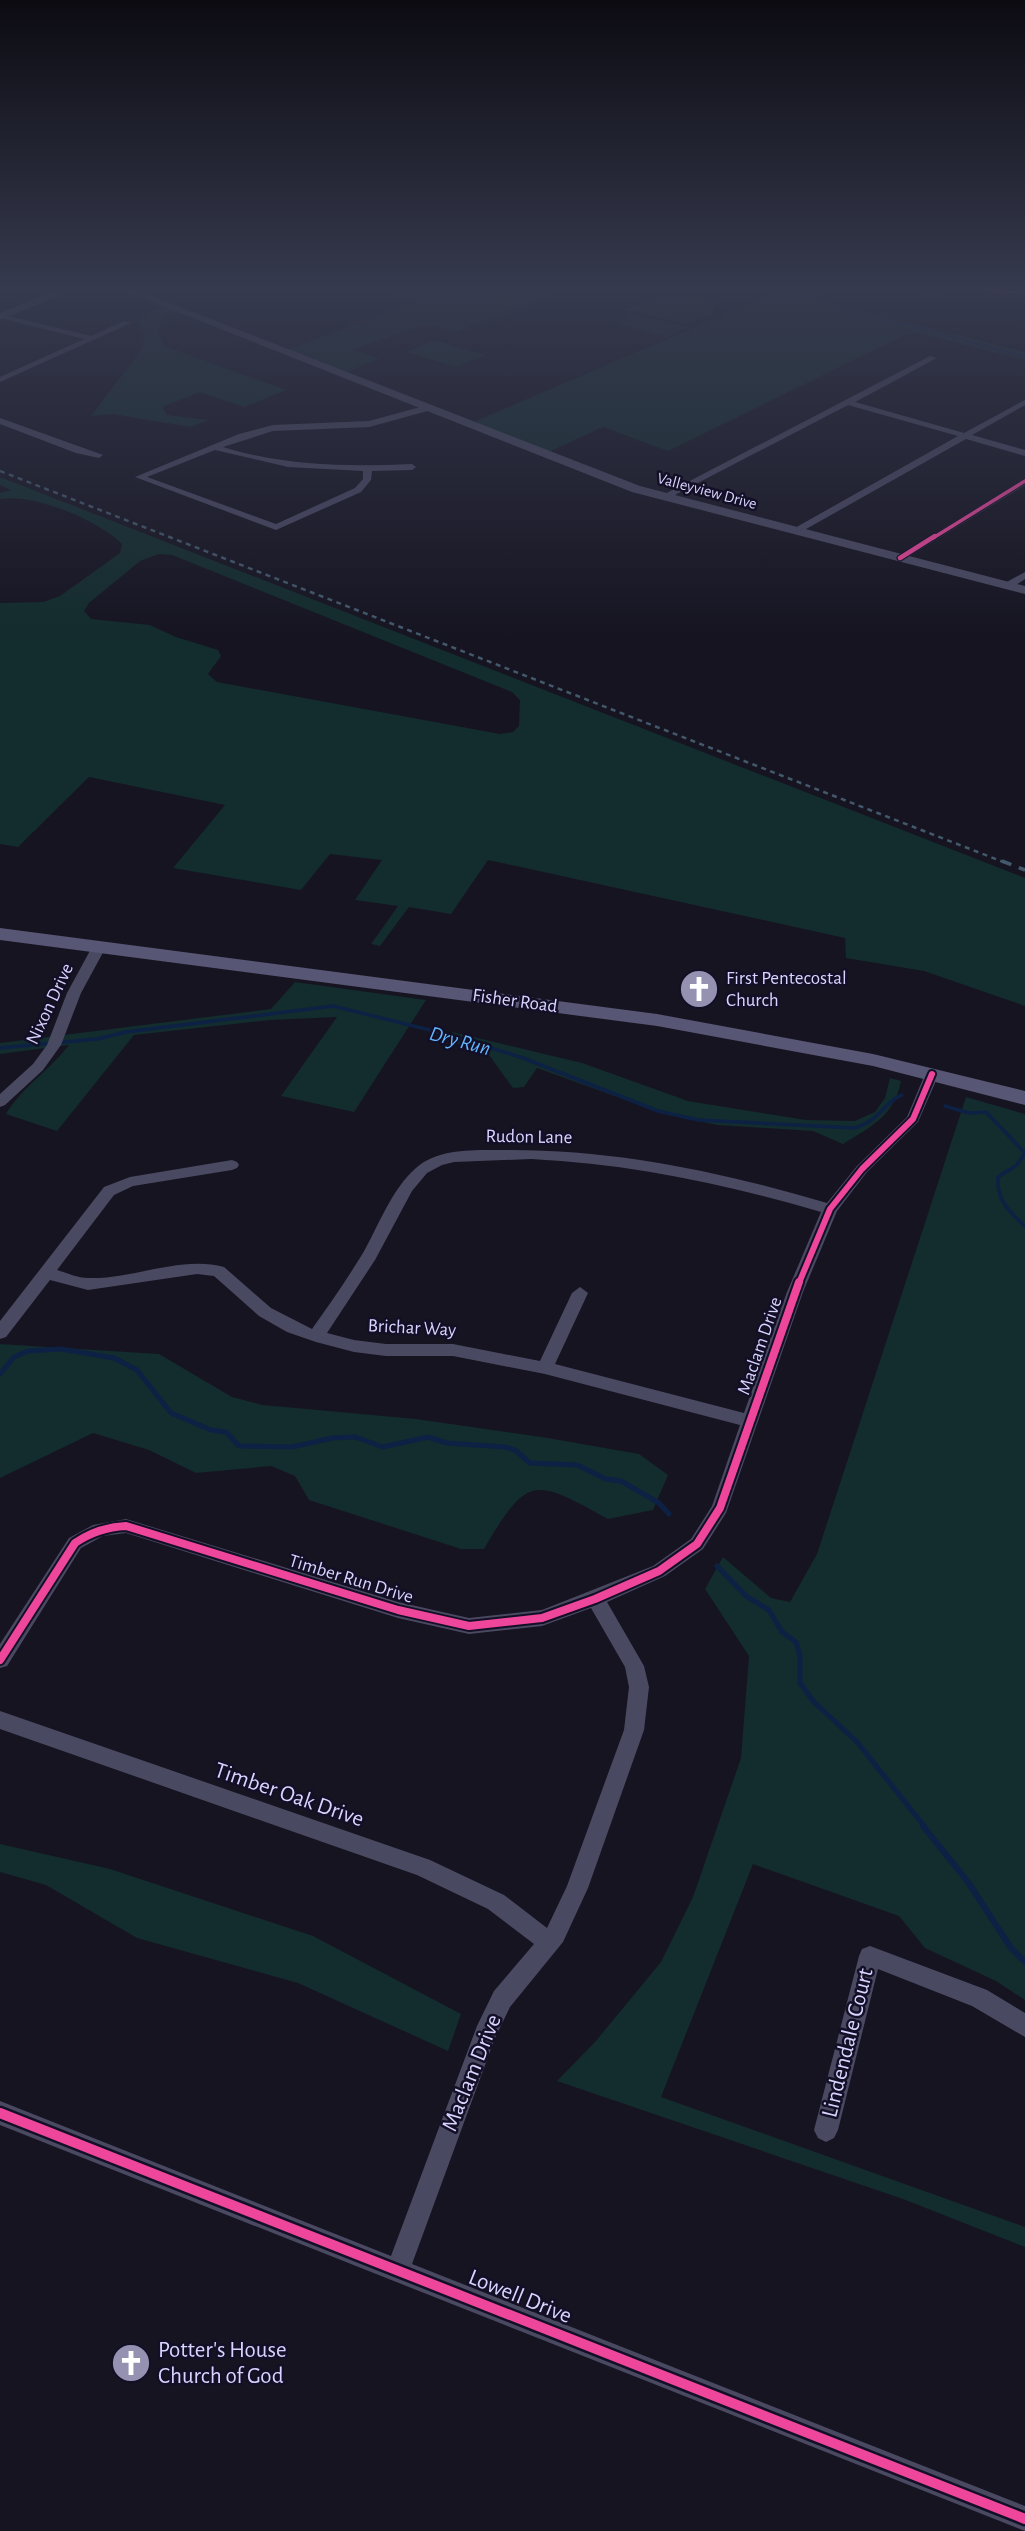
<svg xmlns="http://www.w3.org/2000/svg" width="1025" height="2531" viewBox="0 0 1025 2531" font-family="'Alegreya Sans',sans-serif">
<rect width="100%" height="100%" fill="#161421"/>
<path fill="#132c2d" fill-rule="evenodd" d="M364,286H576L456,332L425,324L353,350L379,359L341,374L283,351L418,301Z
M679,286H802L1025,297L830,291L816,300L1025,352V360L922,334H907L668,451L603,427L544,454L469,424L770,295L749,289Z
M664,296L696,297L713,302V314L684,324L626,309Z
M167,306L176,310L162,318L158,331L164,346L286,390L244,407L200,392L162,407L167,415L208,420L191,427L113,414L91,416L142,349L145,333L137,319Z
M633,315L689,327L667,337L616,323Z
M435,340H436L485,355L456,367L406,352Z
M0,477L1025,878V1006L924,971L846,958L845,938L488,860L451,914L409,907L380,946L371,944L398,906L355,900L382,860L330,854L301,890L173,868L225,805L89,777L18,847L0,844V603L43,602L60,596L120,553L122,544C98,520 33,493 0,499V493L11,490L0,485ZM159,554L172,555L512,692L520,700L519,726L513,732L500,734L217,682L208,674L221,656L218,650L176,637L150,625L91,619L84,611L89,603L140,561Z
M295,982L426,1000L354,1112L281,1096L337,1017L270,1020L134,1035L57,1131L6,1114C22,1087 50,1070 69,1045L0,1054V1043L271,1009Z
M452,1032L582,1063L688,1101L806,1120L855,1121L875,1112L885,1098L890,1078L901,1081C895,1115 871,1127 843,1144L813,1131L717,1125L664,1114L537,1068L524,1087L513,1088L489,1055L448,1041Z
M966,1097L1025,1114V2000L996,1981L925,1948L899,1916L753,1864L661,2097L1025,2227V2247L903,2199L557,2081L595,2042L661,1962L693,1897L741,1758L749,1656L705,1589L723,1557L771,1598L790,1602L817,1554Z
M0,1344L159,1354L232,1397L263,1405L416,1419L548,1438L639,1454L668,1475L653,1510L608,1519C534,1478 528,1474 484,1549H461L309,1500L295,1476L271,1466L196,1473L149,1450L93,1433L0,1478Z
M0,1844L110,1869L313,1936L461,2014L448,2051L298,1983L137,1938L46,1885L0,1872Z"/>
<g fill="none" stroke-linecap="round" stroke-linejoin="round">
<path stroke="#0d2144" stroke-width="2.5" d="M631,286H656
M666,286L692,290L720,287L811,298L849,314L913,326L1025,357"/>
<path stroke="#0d2144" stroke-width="3.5" d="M0,1048L97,1039L126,1032L333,1006L450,1035L523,1058L658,1111L698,1120L855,1128C880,1120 885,1101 902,1095
M945,1106L969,1113L986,1112L1025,1153L1017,1165L998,1177C996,1199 1009,1212 1025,1226"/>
<path stroke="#0d2144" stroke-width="5" d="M0,1374L14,1357L28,1351L61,1349L114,1358L137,1370L171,1413L211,1430L226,1432L239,1446L292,1447L332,1438L355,1437L383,1447L428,1437L447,1443L505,1447L515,1450L530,1463L577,1465L606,1479L621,1481L659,1503L669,1514
M717,1566L746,1596L769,1610L782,1632L796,1642L800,1656V1683L814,1702L857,1742L925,1827"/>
<path stroke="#0d2144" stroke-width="6" d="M923,1826L968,1882L1011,1948L1025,1962"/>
<path fill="#4a4962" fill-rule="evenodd" d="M0,314L91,336L124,321L131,323L0,382V377L84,339L0,318Z
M930,356L937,358L855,402L964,433L1025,400V405L972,435L1025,450V456L966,439L799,533H793V529L958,436L848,405L667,499L659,497Z
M428,405L431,406V410L369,427L273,431L223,447C285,466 348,467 412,464L416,467L412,470L372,471L371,480L361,492L276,530L135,477L239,434L273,425L369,421ZM215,450L288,467L363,471V479L355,488L276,524L147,477Z
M0,418L103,455L99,458L76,453L0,424Z
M1025,478V485L903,560L895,558Z
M1025,572V579L1013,587H1005V583Z
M99,943L106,947L81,993L61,1045L43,1070L5,1105L0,1107V1094L33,1064L47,1045L67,993L92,947Z
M932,1070L939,1074L918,1122L867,1172L837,1211L803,1292L726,1513L703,1549L665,1576L607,1602L644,1666L649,1687L644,1730L588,1888L563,1942L510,2007L495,2038L412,2264L1025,2506V2531L0,2125V2101L391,2256L477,2026L494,1991L534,1944L488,1909L417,1875L0,1729V1711L430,1860L504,1895L547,1928L567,1886L624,1730L629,1687L625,1667L591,1608L542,1626L469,1634L398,1618L126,1533L103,1536L81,1548L7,1666L0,1668V1644L69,1538L93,1525L126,1519L398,1602L469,1618L542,1610L653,1566L691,1539L712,1506L740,1425L545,1374L453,1356H386L354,1352L316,1342L287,1332L259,1316L214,1276L197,1274L88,1290L50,1280L6,1337L0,1339V1321L104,1187L130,1177L232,1160L237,1162L239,1165L237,1168L232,1170L133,1186L114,1195L57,1270C67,1273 78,1278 88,1278C131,1280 181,1255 224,1267L271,1308L312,1329C330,1304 347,1279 363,1253C379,1225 391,1190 416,1168C437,1149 471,1150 497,1150C610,1148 719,1171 827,1203L857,1166L907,1117L925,1074ZM531,1159C631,1164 726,1184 821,1212L787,1292L744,1413L555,1364L588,1293L580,1287L572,1293L540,1361L453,1344H386L354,1340L327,1333L375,1260L412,1191L427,1173L442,1165L454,1162Z
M870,1946L987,1990L1025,2013V2037L972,2006L878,1969L838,2130L834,2138L826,2142L818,2138L814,2130L859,1956L862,1949Z"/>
<path fill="#4a4962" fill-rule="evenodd" d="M112,286H126L640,486L1025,586V594L632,492Z"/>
<path fill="#575674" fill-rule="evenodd" d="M67,286H81L0,320V313Z
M0,928L657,1014L873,1054L1025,1091V1105L873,1066L657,1026L0,940Z"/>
<path stroke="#43596b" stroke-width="2.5" stroke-dasharray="5 4.5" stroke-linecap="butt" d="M832,286L1025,295
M0,471L1006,863"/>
<path stroke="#43596b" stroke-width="3.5" stroke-dasharray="10 8" stroke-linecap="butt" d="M1002,861L1025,870"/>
<g stroke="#130f26" stroke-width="6">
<path id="cycleway-far4" d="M884,286L1025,292
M933,538L1025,481"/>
</g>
<g stroke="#130f26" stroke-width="7">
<path id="cycleway-far3" d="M900,558L935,536"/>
</g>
<g stroke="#130f26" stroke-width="10">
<path id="cycleway-far2" d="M799,1283L830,1209L862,1169L913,1119L932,1074"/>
</g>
<g stroke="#130f26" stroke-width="12">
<path id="cycleway-far1" d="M0,1660L75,1543C91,1532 107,1527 126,1526L398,1610L469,1626L542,1618L595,1599L659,1571L697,1544L720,1508L799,1282"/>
</g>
<g stroke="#130f26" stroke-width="15">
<path id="cycleway" d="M0,2113L1025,2519"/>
</g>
<use href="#cycleway-far4" stroke="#ed469a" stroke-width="3.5"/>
<use href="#cycleway-far3" stroke="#ed469a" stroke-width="4.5"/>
<use href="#cycleway-far2" stroke="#ed469a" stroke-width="6"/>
<use href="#cycleway-far1" stroke="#ed469a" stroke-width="8"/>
<use href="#cycleway" stroke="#ed469a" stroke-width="10"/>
</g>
<linearGradient id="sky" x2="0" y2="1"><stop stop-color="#0c0b12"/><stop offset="0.45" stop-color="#363a4e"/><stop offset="1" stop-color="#363a4e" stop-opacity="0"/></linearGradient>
<rect width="1025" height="640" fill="url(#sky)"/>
<defs>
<g id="church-disc" transform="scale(2.0125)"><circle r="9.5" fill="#9591b1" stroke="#130f26"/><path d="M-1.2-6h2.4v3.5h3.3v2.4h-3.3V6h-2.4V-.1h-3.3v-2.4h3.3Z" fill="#fff"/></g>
</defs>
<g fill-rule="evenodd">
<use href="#church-disc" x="699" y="989"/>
<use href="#church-disc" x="131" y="2363"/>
</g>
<g text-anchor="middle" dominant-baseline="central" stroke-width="5" stroke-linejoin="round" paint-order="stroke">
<g font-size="16" fill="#d9d4ff" stroke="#130f26">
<text transform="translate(707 491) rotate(15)">Valleyview Drive</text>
</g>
<g font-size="19" fill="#d9d4ff" stroke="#130f26" text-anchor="start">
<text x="726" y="978">First Pentecostal<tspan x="726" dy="22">Church</tspan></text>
</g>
<g font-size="19" fill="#d9d4ff" stroke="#130f26">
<text transform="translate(515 1001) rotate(8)">Fisher Road</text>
<text transform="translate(50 1004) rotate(-65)">Nixon Drive</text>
<text transform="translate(529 1137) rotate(1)">Rudon Lane</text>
<text transform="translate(412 1328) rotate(3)">Brichar Way</text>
<text transform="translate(760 1346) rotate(-71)">Maclam Drive</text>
<text transform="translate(351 1579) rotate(17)">Timber Run Drive</text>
</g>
<g font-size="21" font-style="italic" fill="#62b6ff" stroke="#130f26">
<text transform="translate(460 1041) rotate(15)">Dry Run</text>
</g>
<g font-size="23" fill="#d9d4ff" stroke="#130f26">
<text transform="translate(289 1795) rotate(19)">Timber Oak Drive</text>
<text transform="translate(848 2043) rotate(-76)">Lindendale Court</text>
<text transform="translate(472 2073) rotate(-68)">Maclam Drive</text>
<text transform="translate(520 2297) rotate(22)">Lowell Drive</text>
</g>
<g font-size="23" fill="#d9d4ff" stroke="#130f26" text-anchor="start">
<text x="158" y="2350">Potter's House<tspan x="158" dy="26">Church of God</tspan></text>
</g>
</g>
</svg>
